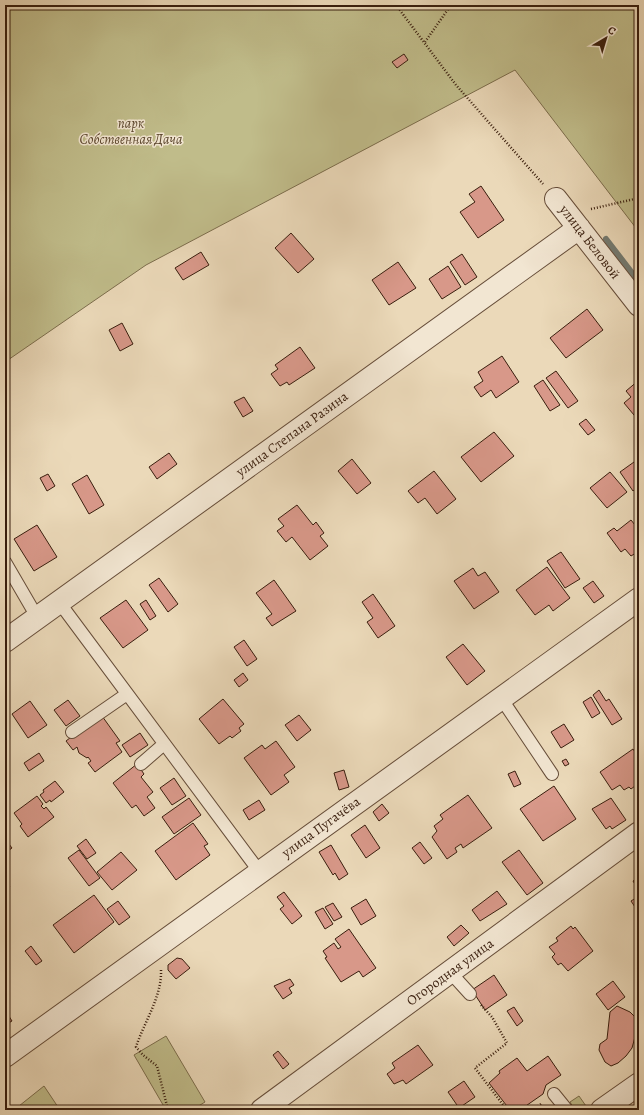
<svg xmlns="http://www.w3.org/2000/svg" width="644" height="1115" viewBox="0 0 644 1115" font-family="Alegreya,serif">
<rect width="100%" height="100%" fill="#ebd9b9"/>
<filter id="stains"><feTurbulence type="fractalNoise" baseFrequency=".005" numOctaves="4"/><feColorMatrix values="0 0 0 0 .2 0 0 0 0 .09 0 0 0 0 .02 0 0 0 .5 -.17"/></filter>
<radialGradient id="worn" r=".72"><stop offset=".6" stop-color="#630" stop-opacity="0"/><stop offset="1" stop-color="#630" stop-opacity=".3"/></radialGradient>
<path fill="#c0bc8a" stroke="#7c6d4c" d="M5,5H639V232L515,70L146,265L5,362Z
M166,1036L205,1102L192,1110H166L134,1055Z
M44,1086L60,1110H14Z
M579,1096L586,1106L581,1110L573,1107L570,1102Z"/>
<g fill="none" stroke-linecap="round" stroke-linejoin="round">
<path stroke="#737b72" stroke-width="6" d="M606,239L639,282"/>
</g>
<path fill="#d89889" stroke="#391e0e" d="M404,54L408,60L397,68L392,62Z
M481,186L504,220L478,238L460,212L475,202L469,194Z
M291,233L314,259L298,273L275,248Z
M201,252L209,265L183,280L175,268Z
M462,254L477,277L465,285L450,262Z
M398,262L416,288L389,305L372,280Z
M448,266L461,287L442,299L429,279Z
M587,309L603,330L566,358L550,338Z
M122,323L133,344L120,351L109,330Z
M300,347L315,368L289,385L287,382L280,386L271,374L278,369L275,365Z
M502,356L519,382L496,398L491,390L481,397L474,387L483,381L478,372Z
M556,371L578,401L568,408L546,378Z
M543,380L560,405L550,411L534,386Z
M639,380V421L624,403L631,397L626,391Z
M244,397L253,411L243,417L234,402Z
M586,419L595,430L588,435L579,424Z
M494,432L514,456L481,482L461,457Z
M169,453L177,464L157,479L149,467Z
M352,459L371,483L357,494L338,471Z
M634,462L639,468L635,473L639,478V486L633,491L620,472Z
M434,471L456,499L437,514L425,498L418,503L408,491Z
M610,472L627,492L607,508L590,488Z
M48,474L55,486L47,491L40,478Z
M87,475L104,505L89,514L72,484Z
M297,505L313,525L316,522L324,533L320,536L328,546L310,560L292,537L286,542L277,531L284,526L278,519Z
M631,520L639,530V551L631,556L625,549L621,552L607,533L614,528L617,531Z
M37,525L57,557L34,571L14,539Z
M561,552L580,579L565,588L547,561Z
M547,567L570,598L553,611L549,605L535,615L516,590Z
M473,568L478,576L485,572L499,592L474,609L454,581Z
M5,577L9,585L5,587Z
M159,578L178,604L168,612L149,585Z
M274,580L296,611L272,626L266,618L272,614L256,593Z
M593,581L604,596L594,603L583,588Z
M373,594L395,626L378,638L367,622L373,618L362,602Z
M126,600L148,630L123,648L100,618Z
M146,600L156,616L150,620L140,604Z
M244,640L257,659L247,666L234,647Z
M463,644L485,671L467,685L446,657Z
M243,673L248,680L239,687L234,680Z
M599,690L606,701L609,699L622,719L612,725L593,695Z
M591,697L600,713L592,718L583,702Z
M223,699L244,724L239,728L241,731L232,738L230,736L219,744L199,719Z
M68,700L80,716L66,726L54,710Z
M30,701L47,725L28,738L12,714Z
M299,715L311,730L297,741L285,725Z
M102,716L120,741L116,743L122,752L95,772L88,763L91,761L88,757L87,758L79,753L77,747L73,750L66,741L97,717Z
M564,724L574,740L561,748L551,732Z
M140,733L148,745L130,757L122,745Z
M276,741L295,767L284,775L289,782L271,795L244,758L262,745L265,749Z
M633,749L639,758V783L631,789L629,787L624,790L620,785L612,790L600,772Z
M39,753L44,761L29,771L24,763Z
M566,759L569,764L565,766L562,761Z
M137,764L144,774L141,777L153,792L147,797L155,808L144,816L136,805L132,808L113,783Z
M344,770L349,787L339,790L334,773Z
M515,771L521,784L514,787L508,774Z
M174,778L186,796L172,805L160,788Z
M55,781L64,792L51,802L50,800L46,803L40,795L44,792L43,790Z
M554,786L576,819L543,841L520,809Z
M468,795L492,828L463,848L461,844L455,848L457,852L447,859L432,837L437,831L434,826L443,819L440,815Z
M37,796L43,804L41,806L44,809L46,807L54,817L28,837L20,826L22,824L14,813Z
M189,798L201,815L174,834L162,817Z
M611,798L626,820L612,829L610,826L606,829L592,809Z
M259,800L265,810L249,820L243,810Z
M382,804L389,813L379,821L373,812Z
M193,823L208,844L204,846L210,855L176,880L155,851Z
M365,825L380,848L366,858L351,835Z
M5,839L12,848L5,853Z
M86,839L96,853L87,859L77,846Z
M420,842L432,858L424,864L412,848Z
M331,845L348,874L339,880L335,873L333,875L319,852Z
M79,850L100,878L89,886L68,858Z
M519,850L543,883L527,895L502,862Z
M121,852L137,870L112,890L97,872Z
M639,877V891L633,881Z
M5,881L10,887L5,891Z
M497,891L507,904L480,921L472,910Z
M284,892L302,916L292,924L280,909L284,906L277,897Z
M94,895L114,922L74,953L53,925Z
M639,896V913L631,901Z
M366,899L376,916L361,925L351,908Z
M118,901L130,917L119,925L107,909Z
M333,903L342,917L334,921L325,907Z
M323,908L333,924L325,929L315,912Z
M461,925L469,933L454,946L447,937Z
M571,926L573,929L575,927L593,951L568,971L561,963L558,965L552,957L555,954L549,947L558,941L556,938Z
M349,929L376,968L363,977L359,971L341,982L325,958L327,957L323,951L334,943L338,949L341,947L335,939Z
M31,946L42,961L36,965L25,951Z
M177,958L182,959L190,968L176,979L168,970V965Z
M494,975L507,995L485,1010L472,990Z
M290,979L294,985L289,988L292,993L283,999L274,986Z
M613,981L625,997L608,1010L596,994Z
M617,1006L630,1012L635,1017V1037L632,1048L626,1056L618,1063L611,1066L605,1062L599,1050L600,1044L607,1039L610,1012Z
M514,1007L523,1021L517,1026L507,1011Z
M5,1010L12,1021L5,1025Z
M418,1045L433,1065L406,1084L403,1080L394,1084L387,1074L395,1068L392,1063Z
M278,1051L289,1064L283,1069L273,1055Z
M548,1056L561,1075L546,1085L543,1094L520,1110H510L489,1083L500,1073L499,1071L517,1058L527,1071Z
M464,1081L475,1097L459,1108L448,1092Z
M310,1105L314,1110H304Z"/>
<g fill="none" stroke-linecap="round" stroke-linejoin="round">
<g stroke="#664d39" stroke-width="14">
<path id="service" d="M5,562L37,617
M59,602L259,871
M501,698L552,774
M72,732L127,694
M141,764L164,744
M450,972L470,994
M554,1094L567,1110"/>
</g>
<g stroke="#664d39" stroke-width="24">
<path id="minor" d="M556,199L639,305
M5,641L579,228
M5,1056L639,599
M262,1110L639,833
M602,1110L639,1084"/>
</g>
<path stroke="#391e0e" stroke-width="2.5" stroke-dasharray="1 2" stroke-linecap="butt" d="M396,5L456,85L543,184
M425,42L451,5
M591,209L639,198
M161,970C162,997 144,1022 136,1047L143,1055L157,1066L168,1110
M481,1005L492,1017L507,1043L475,1068L507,1110
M533,1110L541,1104"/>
<use href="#service" stroke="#f2e6d2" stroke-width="12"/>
<use href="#minor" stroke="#f2e6d2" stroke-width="22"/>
</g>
<g text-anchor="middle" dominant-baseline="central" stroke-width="3" stroke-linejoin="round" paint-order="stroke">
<g font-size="14" font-style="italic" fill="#5b462d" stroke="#f2e6d2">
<text x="131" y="123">парк<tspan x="131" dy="16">Собственная Дача</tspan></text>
</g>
<g font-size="14" fill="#391e0e" stroke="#f2e6d2">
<text transform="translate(590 242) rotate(52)">улица Беловой</text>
<text transform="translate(292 434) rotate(-36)">улица Степана Разина</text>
<text transform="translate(321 827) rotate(-36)">улица Пугачёва</text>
<text transform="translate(450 972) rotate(-36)">Огородная улица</text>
</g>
</g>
<rect width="644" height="1115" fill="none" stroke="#ebd9b9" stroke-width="20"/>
<rect x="6" y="6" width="632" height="1103" fill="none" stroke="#391e0e" stroke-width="2"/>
<rect x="10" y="10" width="624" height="1095" fill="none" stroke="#391e0e"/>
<g transform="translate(606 38) rotate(38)" stroke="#f2e6d2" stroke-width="3" paint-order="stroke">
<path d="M0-3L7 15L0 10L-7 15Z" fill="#391e0e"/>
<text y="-6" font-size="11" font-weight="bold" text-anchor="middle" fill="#391e0e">С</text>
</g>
<rect width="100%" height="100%" filter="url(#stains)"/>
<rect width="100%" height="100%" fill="url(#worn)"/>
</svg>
